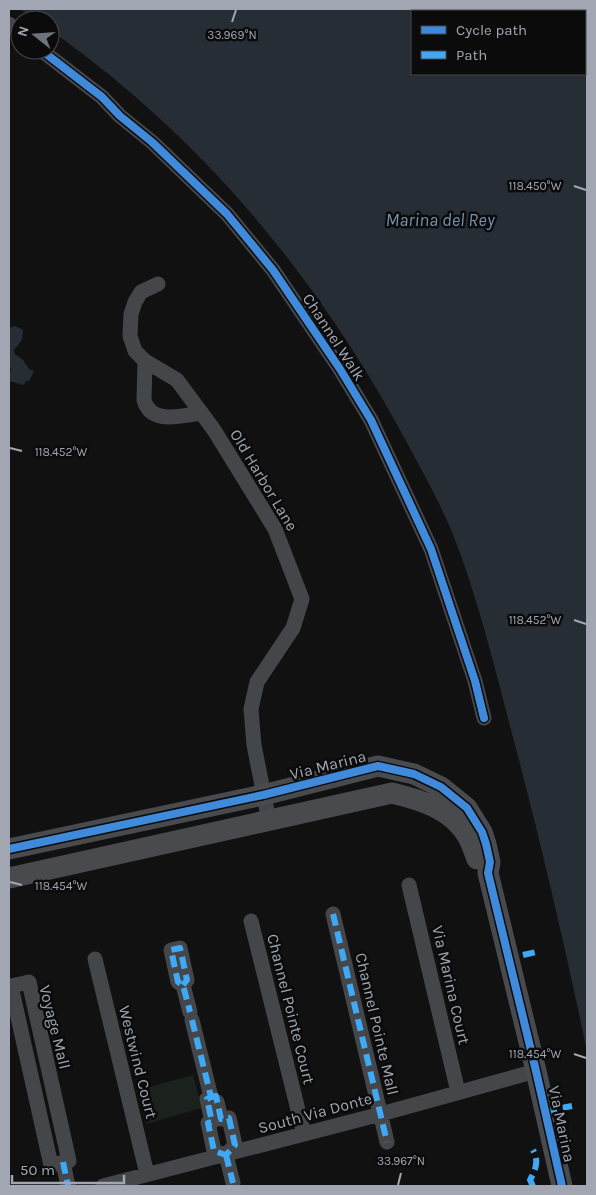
<svg xmlns="http://www.w3.org/2000/svg" width="596" height="1195" viewBox="0 0 596 1195" font-family="Karla,sans-serif">
<rect width="100%" height="100%" fill="#111"/>
<path fill="#1b211c" d="M193,1075L202,1108L146,1124L137,1090Z"/>
<path fill="#272d34" fill-rule="evenodd" d="M20,9H587V1051C564,942 539,834 510,726C493,661 477,595 452,532C439,501 422,471 406,441C341,319 252,200 148,108C117,80 84,54 50,30V20H36ZM412,11H585V74H412Z
M15,326L23,330L22,340L14,350L15,354L23,360L29,369L34,371L29,381H26L24,385L9,381V374L11,370V368L9,367V328Z"/>
<g fill="none" stroke-linecap="round" stroke-linejoin="round">
<path stroke="#454649" stroke-width="15" d="M9,24L20,33
M41,50L102,97L120,116L152,142L227,214L273,270L340,369L371,420L431,549L475,681L484,718
M158,284L141,292L135,302L131,314L130,336L135,351L145,361L177,380L214,430L275,529L302,599L293,628L257,682L251,709L254,745L269,821
M145,361L144,400C151,426 183,415 202,413
M409,885L458,1092
M333,914L387,1142
M251,921L304,1134
M95,959L147,1174
M29,982L69,1161L51,1165L11,986Z
M183,985L187,980L180,948L171,950L178,982L183,985L190,1012
M192,1020L211,1097L207,1099L212,1122L208,1123L214,1151L226,1155
M217,1102L221,1119L229,1118L235,1145L226,1155
M226,1155L233,1183
M63,1162L68,1186
M103,1186L381,1114L536,1071"/>
<path stroke="#494a4d" stroke-width="21" d="M9,849L263,795L378,766L414,774L441,787L467,808L482,832L486,844L490,862L488,873L536,1071L562,1186
M9,878L392,793C421,800 452,809 468,837C472,844 474,852 477,859"/>
<path stroke="#3fa9f5" stroke-width="6" stroke-dasharray="12 6" stroke-linecap="butt" d="M333,914L387,1142
M523,955L536,952
M183,985L187,980L180,948L171,950L178,982L183,985L190,1012
M192,1020L211,1097L207,1099L212,1122L208,1123L214,1151L226,1155
M211,1097L216,1096L221,1119L229,1118L235,1145L226,1155
M545,1111L572,1106
M226,1155L233,1183
M63,1162L68,1186
M533,1186L530,1180C536,1169 539,1161 533,1150"/>
<g stroke="#0b0b0c" stroke-width="11">
<path id="cycleway" d="M41,50L102,97L120,116L152,142L227,214L273,270L340,369L371,420L431,549L475,681L484,718
M9,849L263,795L378,766L414,774L441,787L467,808L482,832L486,844L490,862L488,873L536,1071L562,1186"/>
</g>
<use href="#cycleway" stroke="#408adc" stroke-width="8"/>
</g>
<path fill="none" stroke="#a1a6b2" stroke-width="2" d="M232,22L236,10M574,186L586,190M10,448L22,451M574,620L586,624M10,882L22,885M574,1054L586,1058M398,1185L401,1173"/>
<g text-anchor="middle" dominant-baseline="central" stroke-width="5" stroke-linejoin="round" paint-order="stroke">
<g font-size="16" fill="#a1a6b2" stroke="#0b0b0c">
<text transform="translate(334 337) rotate(57)">Channel Walk</text>
<text transform="translate(264 480) rotate(59)">Old Harbor Lane</text>
<text transform="translate(328 765) rotate(-14)">Via Marina</text>
<text transform="translate(451 985) rotate(77)">Via Marina Court</text>
<text transform="translate(291 1009) rotate(76)">Channel Pointe Court</text>
<text transform="translate(377 1024) rotate(77)">Channel Pointe Mall</text>
<text transform="translate(55 1027) rotate(76)">Voyage Mall</text>
<text transform="translate(138 1062) rotate(76)">Westwind Court</text>
<text transform="translate(315 1113) rotate(-15)">South Via Donte</text>
<text transform="translate(562 1124) rotate(78)">Via Marina</text>
</g>
<g font-size="18" font-style="italic" fill="#7893ae" stroke="#0b0b0c">
<text x="440" y="220">Marina del Rey</text>
</g>
</g>
<g font-size="12" text-anchor="middle" fill="#a1a6b2" stroke="#0b0b0c" stroke-width="5" stroke-linejoin="round" paint-order="stroke">
<text x="232" y="39">33.969°N</text>
<text x="535" y="190">118.450°W</text>
<text x="61" y="456">118.452°W</text>
<text x="535" y="624">118.452°W</text>
<text x="61" y="890">118.454°W</text>
<text x="535" y="1058">118.454°W</text>
<text x="401" y="1165">33.967°N</text>
</g>
<rect width="596" height="1195" fill="none" stroke="#a1a6b2" stroke-width="20"/>
<rect x="411" y="10" width="175" height="65" fill="#0b0b0c" stroke="#47494e"/>
<rect x="421" y="26" width="25" height="8" fill="#408adc" stroke="#47494e"/>
<text x="456" y="35" font-size="15" fill="#a1a6b2">Cycle path</text>
<rect x="421" y="51" width="25" height="8" fill="#3fa9f5" stroke="#47494e"/>
<text x="456" y="60" font-size="15" fill="#a1a6b2">Path</text>
<g transform="translate(35 35) rotate(287)"><circle r="24" fill="#0b0b0c" stroke="#47494e"/>
<path d="M0-4L9 19L0 12L-9 19Z" fill="#6f727a"/>
<text y="-8" font-size="14" font-weight="bold" text-anchor="middle" fill="#a1a6b2">N</text>
</g>
<path d="M12 1175v8h112v-8" fill="none" stroke="#a1a6b2" stroke-width="2.5"/>
<text x="20" y="1175" font-size="15" fill="#a1a6b2" stroke="#0b0b0c" stroke-width="4" paint-order="stroke">50 m</text>
</svg>
